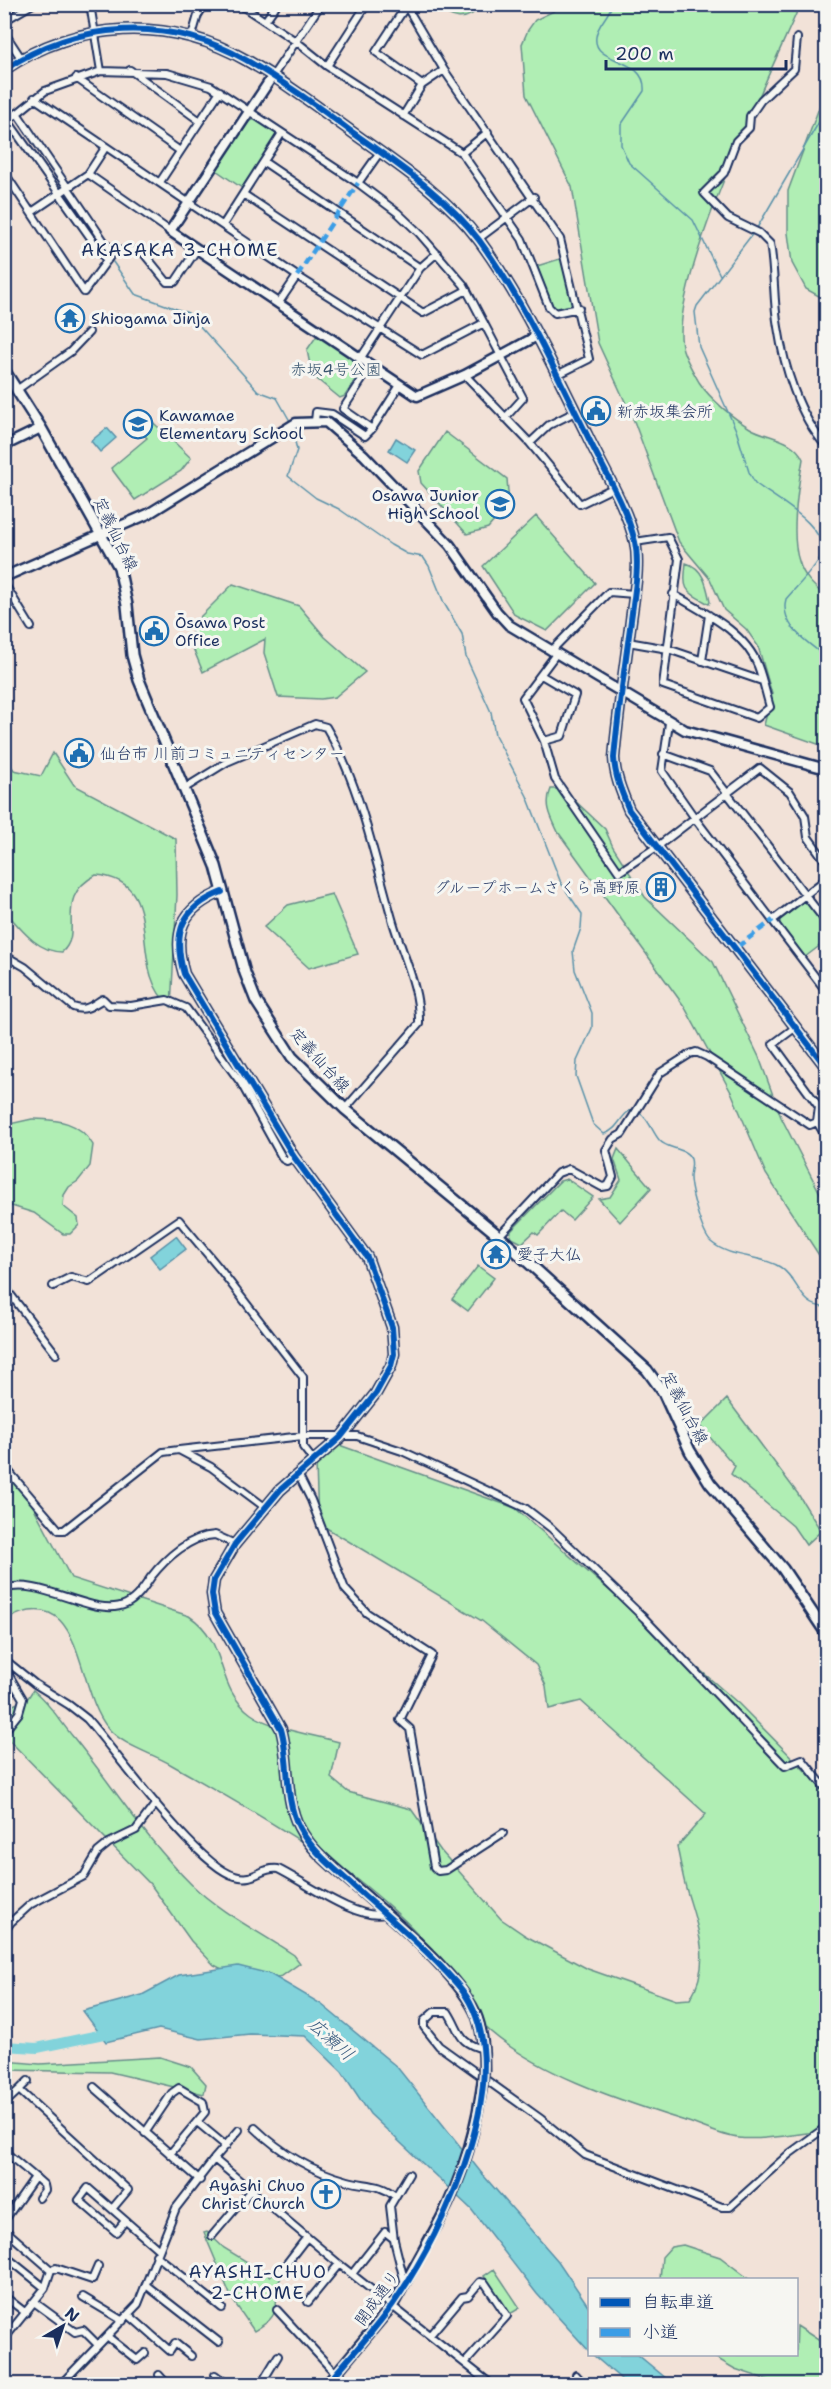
<svg xmlns="http://www.w3.org/2000/svg" width="831" height="2389" viewBox="0 0 831 2389" font-family="'Shantell Sans','Klee One',sans-serif">
<rect width="100%" height="100%" fill="#f2e2d8"/>
<filter id="ink" filterUnits="userSpaceOnUse"><feTurbulence type="fractalNoise" baseFrequency=".0167" numOctaves="2"/><feDisplacementMap in="SourceGraphic" scale="12" xChannelSelector="R" yChannelSelector="G"/><feConvolveMatrix kernelMatrix="1 2 1 2 8 2 1 2 1" color-interpolation-filters="sRGB"/></filter>
<g filter="url(#ink)">
<path fill="#b0eeb4" stroke="#668e89" stroke-width="1.5" d="M433,5H483C465,24 453,20 433,5Z
M566,5H800C772,69 665,290 683,350C686,360 694,373 699,382C710,399 733,418 750,428C767,438 794,438 803,459C798,486 790,535 799,561C803,577 815,587 826,597V747L764,725L772,694L758,646L746,629L724,610L710,579L679,542L634,421L598,343L572,187L526,95L522,44L528,30L535,20Z
M826,89V300L806,289L792,263L788,233V191Z
M256,119L276,132L277,137L242,188L216,170L249,121Z
M563,258L575,303L572,306L557,309L553,307L537,266Z
M318,334L364,366L345,396L340,398L312,375L307,350Z
M141,411L191,458L181,471L135,500L111,468L147,438L132,422Z
M445,432L507,479L509,504L488,528L467,534L421,483L419,471Z
M536,516L595,583L547,631L515,615L483,566Z
M686,563C704,568 707,587 710,602L709,604C684,590 683,591 686,563Z
M233,584L299,606L325,637L365,672L335,697L321,699L278,697L264,653L265,639L203,672L193,648L192,625Z
M53,753L74,785L176,839L177,895L171,1007C123,968 171,881 96,875C52,898 85,932 62,952C37,952 20,928 5,911L4,756L14,770L41,776Z
M551,789H558L571,797L605,829L613,847L645,897L713,962L759,1057L781,1117L826,1205V1266L766,1174L732,1094L684,1006L558,832C551,817 544,805 551,789Z
M332,894L358,954L309,968L264,927L288,905Z
M804,902L809,903L826,926V941L805,957L780,924V920Z
M32,1119C56,1120 79,1120 93,1145L90,1166L78,1181L69,1187L64,1195L63,1206L78,1218L79,1225L70,1234H63L34,1213L5,1204V1125Z
M618,1149L651,1188L620,1222L599,1199L610,1197L621,1180L614,1159Z
M567,1179L593,1197L572,1220L561,1211L538,1235L534,1232L522,1243L510,1237L511,1231L560,1181Z
M478,1266L494,1278L468,1311L452,1299Z
M727,1399L798,1494L821,1531L806,1545L793,1526L731,1474L735,1466L700,1426Z
M328,1441L515,1508L739,1704L826,1792V2134L816,2132C794,2134 760,2141 739,2138C721,2136 702,2126 685,2121C619,2100 533,2073 482,2024C463,2004 452,1978 436,1956C415,1926 368,1886 338,1865C283,1829 227,1796 170,1764C151,1753 122,1745 108,1728C74,1688 85,1577 5,1620L4,1459L16,1474L71,1578L189,1616C230,1643 213,1686 251,1714C272,1729 314,1735 339,1742L331,1778L348,1792L411,1809L441,1851L501,1919L526,1936L588,1969L676,2000L690,1999C713,1961 697,1926 686,1888C682,1874 680,1860 677,1847L706,1814L581,1701L549,1709L546,1686L536,1665L482,1621L318,1523L316,1464Z
M33,1690C52,1706 59,1720 74,1738C113,1786 147,1841 192,1885C221,1913 260,1932 294,1955L300,1963L282,1976L266,1980L242,1979L214,1965L191,1941L151,1885L5,1736V1709L28,1698Z
M160,2057L191,2067L206,2084L204,2094L110,2072L5,2070V2061L40,2064Z
M207,2232L224,2248L270,2276L276,2271L282,2276L276,2287L279,2293C275,2299 277,2300 276,2306C275,2319 263,2325 254,2331L232,2299L204,2233Z
M683,2245L720,2257L749,2279H660L662,2257L671,2247Z
M494,2269L520,2308L510,2314L484,2276Z
M797,2326L826,2345V2384H780L735,2369L711,2355L796,2354Z"/>
<path fill="#82d3db" stroke="#5991a9" stroke-width="1.5" d="M107,428L116,438L100,452L91,441Z
M396,438L415,450L407,462L389,450Z
M176,1236L186,1249L160,1269L150,1256Z
M238,1966L270,1974L321,2004L397,2067L483,2175L558,2261L589,2307V2351L537,2294L471,2209L370,2114L342,2072L305,2036L250,2034L201,2039L159,2029L106,2042L83,2011L142,1995L179,1975Z
M593,2355H638L673,2384H627Z"/>
<g fill="none" stroke-linecap="round" stroke-linejoin="round">
<path stroke="#5991a9" stroke-width="1.5" d="M612,4C609,17 597,24 596,37C592,65 647,56 644,91L621,125V145L629,163L693,220L720,275
M757,228L826,110
M754,232L697,306L695,312L699,347L736,430L749,472L755,483C775,499 831,527 821,556C813,571 797,586 786,599C779,626 809,643 826,657
M113,262L135,294L188,313L258,391L277,398L290,421
M292,429L297,450L288,476L316,498L339,509L391,545L407,554L423,557L429,566L444,603L462,634L466,657L491,712L495,735L527,796L561,883L582,914L581,928L573,951L575,970L592,1013V1028L577,1061L576,1076L593,1124L604,1134C619,1130 621,1112 634,1109
M638,1112C649,1118 652,1132 660,1141C669,1150 686,1147 691,1159C693,1166 690,1171 690,1177C690,1190 702,1234 711,1242C731,1259 759,1254 780,1267C800,1280 799,1307 826,1307"/>
<path stroke="#82d3db" stroke-width="10" d="M4,2046L37,2048L113,2032"/>
<g stroke="#1b2f5e" stroke-width="10">
<path id="street" d="M90,4L101,71
M239,4L297,42L327,66L462,153L522,239L549,307L555,313L579,308
M405,4L444,70L560,239L589,359L557,375
M406,6L376,52L422,85
M4,21L33,4
M265,21L277,4
M4,32L21,58
M192,36L198,15L205,4
M797,38L794,69L761,100L750,116L749,128L736,141L724,173L704,193L728,218L759,233L770,244C775,271 773,300 778,327C784,367 799,416 826,446
M327,66L367,4
M130,70L200,121
M272,77L321,4
M76,78L180,151
M34,98L297,276L422,355L484,323
M17,113L112,253
M403,116L422,85L444,70
M8,121L107,261
M4,124L45,91L101,71L167,73L211,86L358,183L398,213L419,233L464,285L523,398L505,418
M462,153L488,132
M264,162L420,268
M4,172L84,292L114,251L141,250L167,282H175L197,249
M88,174L170,231
M160,182L220,91
M358,183L380,152
M243,194L423,313L467,290
M32,212L88,174L105,148
M223,225L282,133
M478,239L534,197
M278,304L297,276
M360,359L420,268L437,253
M371,366L343,409L372,429L400,385
M465,375L530,443L580,504L613,488
M18,389L70,352L89,332
M315,421L316,412L332,414L365,436L372,429
M530,443L549,425L575,412
M635,542L668,537L679,559L663,685L757,718L770,707C766,694 763,679 758,666C745,631 703,612 673,594
M4,583L31,627
M628,642L668,649L762,681
M551,651L609,592L634,594
M556,654L523,698L544,741L555,779L619,872L658,846L760,768L790,792L805,816L808,837L826,862
M702,661L709,615
M541,675L575,695L562,736L544,741
M669,723L662,771L694,817L826,991
M663,754L710,771L826,922
M185,788L227,762L315,724L326,727C361,786 374,857 393,922C403,956 420,988 419,1024L345,1109
M773,920L826,879
M4,955L25,967L73,1007C86,1012 92,1005 103,999L109,1005L131,1006L167,1000L186,1008L241,1083L283,1159L287,1161L294,1157
M796,1027L773,1044L819,1107L817,1122L826,1137
M499,1236L558,1173L569,1169L602,1187L608,1186L613,1177L606,1150L613,1139L622,1134L660,1073L690,1054L696,1052L707,1057L810,1125L817,1122
M4,1286L56,1354
M53,1286L71,1277L89,1282L179,1220L219,1268L303,1377V1447L313,1460
M179,1450L303,1436H357L402,1451L525,1508L551,1528L644,1618L785,1766L802,1759L826,1789
M4,1466L59,1530H64L163,1452L179,1450L211,1467L266,1508
M298,1474L311,1500L345,1589L367,1613L432,1655L400,1720L410,1729L434,1867L438,1871L446,1870L503,1833
M4,1589C40,1576 94,1619 126,1604C137,1599 145,1586 151,1577C166,1558 190,1536 215,1535L235,1544
M4,1659L35,1684L69,1705L87,1719C116,1752 197,1866 235,1876C255,1882 260,1867 278,1869C303,1881 357,1921 384,1914
M4,1667L23,1699L19,1713L4,1732
M4,1932L11,1922L31,1904L84,1876L98,1852L109,1843L136,1830L156,1803
M484,2049C457,2043 461,2032 448,2012H434L424,2021V2027L439,2046L541,2119L585,2155L722,2207H730L789,2154L826,2127
M94,2087L200,2180
M19,2090L28,2081
M4,2104L19,2090L128,2190L112,2209L158,2249
M197,2122L226,2146
M255,2128C282,2154 311,2171 348,2181C365,2186 380,2183 395,2196
M145,2133L172,2093L179,2088L203,2102L205,2112L170,2154
M4,2151L35,2177L4,2221
M214,2159L239,2130
M35,2177L44,2185L45,2190L39,2198
M112,2209L88,2188L79,2200L116,2232L125,2221
M4,2229L51,2270L45,2288L4,2339
M212,2236L251,2190
M4,2255L45,2288
M156,2255L222,2308
M51,2270L56,2268L92,2280L98,2266
M280,2272L307,2237
M352,2274L385,2232L394,2239
M405,2284L394,2240L390,2206L409,2174
M146,2285L219,2342
M4,2296L26,2313
M83,2297L123,2321
M34,2302L75,2332L83,2330L98,2345
M308,2302L339,2264
M277,2310L336,2374
M129,2315L170,2351L175,2343L191,2356
M430,2335L462,2297L468,2296L480,2282L485,2283L507,2316L465,2363
M108,2337L137,2360L145,2353
M159,2375L167,2384
M215,2375L227,2384
M576,2375L584,2384
M61,2384L138,2304L176,2208L214,2159L339,2264L491,2384
M261,2384L278,2356"/>
</g>
<g stroke="#1b2f5e" stroke-width="13">
<path id="secondary" d="M4,70C77,20 169,16 246,60C283,81 318,107 352,132C398,165 445,195 479,240C523,300 554,369 587,435C603,469 626,505 635,542C640,566 634,596 631,620C625,666 618,712 614,758C615,777 622,793 629,810L826,1067
M272,77L170,231L417,396L465,375L537,336
M4,446L41,428
M4,577L148,514L296,423L326,422L364,455L450,545L497,612L509,625L685,730L826,769
M222,892C181,908 172,933 184,974L294,1157L367,1257L392,1327L394,1354L391,1366L376,1393L341,1437L280,1490L235,1544L214,1580L212,1594L215,1613L281,1729C290,1760 284,1798 299,1827C310,1849 331,1865 349,1881C384,1912 456,1971 475,2012C483,2030 484,2050 484,2070
M327,2384L393,2305L439,2222"/>
</g>
<g stroke="#1b2f5e" stroke-width="14">
<path id="primary" d="M4,370L41,428L119,567L127,605L132,655L139,680L216,866L245,973L256,1001L292,1057L345,1109L499,1236L647,1370L663,1392L690,1451L710,1483L783,1569L826,1633"/>
</g>
<use href="#street" stroke="#f6f6f2" stroke-width="6"/>
<use href="#secondary" stroke="#f6f6f2" stroke-width="8"/>
<use href="#primary" stroke="#f6f6f2" stroke-width="9"/>
<g stroke="#1b2f5e" stroke-width="13" stroke-linecap="butt">
<path id="secondary-bridge" d="M439,2222C465,2174 478,2124 484,2070"/>
</g>
<use href="#secondary-bridge" stroke="#f6f6f2" stroke-width="8"/>
<path stroke="#3b9de6" stroke-width="4.5" stroke-dasharray="9 4.5" stroke-linecap="butt" d="M297,276L358,183
M737,947L773,920"/>
<g stroke="#f6f6f2" stroke-width="10">
<path id="cycleway" d="M4,70C77,20 169,16 246,60C283,81 318,107 352,132C398,165 445,195 479,240C523,300 554,369 587,435C603,469 626,505 635,542C640,566 634,596 631,620C625,666 618,712 614,758C615,777 622,793 629,810L826,1067
M222,892C181,908 172,933 184,974L294,1157L367,1257L392,1327L394,1354L391,1366L376,1393L341,1437L280,1490L235,1544L214,1580L212,1594L215,1613L281,1729C290,1760 284,1798 299,1827C312,1852 338,1871 358,1890C392,1920 427,1950 457,1984C527,2063 444,2231 393,2304C373,2332 349,2358 327,2384"/>
</g>
<use href="#cycleway" stroke="#0057b8" stroke-width="6"/>
</g>
</g>
<defs>
<g id="temple-ring" transform="scale(1.5)"><circle r="9.5" fill="#f6f6f2" stroke="#1f6fb2" stroke-width="1.5"/><path d="M0-6L5-2H3V0L6.5 2.5H4V6H1.5V3h-3V6H-4V2.5H-6.5L-3 0V-2H-5Z" fill="#1f6fb2"/></g>
<g id="civic-ring" transform="scale(1.5)"><circle r="9.5" fill="#f6f6f2" stroke="#1f6fb2" stroke-width="1.5"/><path d="M-.6-6.5H3V-4.5H.6V-3L4-1V1h2V6H-6V1h2V-1L-.6-3ZM-1.2 2.5V6h2.4V2.5Z" fill="#1f6fb2"/></g>
<g id="school-ring" transform="scale(1.5)"><circle r="9.5" fill="#f6f6f2" stroke="#1f6fb2" stroke-width="1.5"/><path d="M0-5L7-2L0 1L-7-2ZM-4 1L0 2.5L4 1V4Q0 6-4 4Z" fill="#1f6fb2"/></g>
<g id="building-ring" transform="scale(1.5)"><circle r="9.5" fill="#f6f6f2" stroke="#1f6fb2" stroke-width="1.5"/><path d="M-4-6H4V6H1V3H-1V6H-4ZM-2.5-4.3h1.7v1.8h-1.7ZM.8-4.3h1.7v1.8H.8ZM-2.5-1h1.7V.8h-1.7ZM.8-1h1.7V.8H.8Z" fill="#1f6fb2"/></g>
<g id="church-ring" transform="scale(1.5)"><circle r="9.5" fill="#f6f6f2" stroke="#1f6fb2" stroke-width="1.5"/><path d="M-1.2-6h2.4v3.5h3.3v2.4h-3.3V6h-2.4V-.1h-3.3v-2.4h3.3Z" fill="#1f6fb2"/></g>
</defs>
<g fill-rule="evenodd">
<use href="#temple-ring" x="70" y="318"/>
<use href="#civic-ring" x="596" y="411"/>
<use href="#school-ring" x="138" y="424"/>
<use href="#school-ring" x="500" y="504"/>
<use href="#civic-ring" x="154" y="631"/>
<use href="#civic-ring" x="79" y="753"/>
<use href="#building-ring" x="661" y="887"/>
<use href="#temple-ring" x="496" y="1254"/>
<use href="#church-ring" x="326" y="2194"/>
</g>
<g text-anchor="middle" dominant-baseline="central" stroke-width="6" stroke-linejoin="round" paint-order="stroke">
<g font-size="16" fill="#1b2f5e" stroke="#f6f6f2" text-anchor="start">
<text x="91" y="318">Shiogama Jinja</text>
<text x="617" y="411">新赤坂集会所</text>
<text x="159" y="415">Kawamae<tspan x="159" dy="18">Elementary School</tspan></text>
<text x="479" y="495" text-anchor="end">Osawa Junior<tspan x="479" dy="18">High School</tspan></text>
<text x="175" y="622">Ōsawa Post<tspan x="175" dy="18">Office</tspan></text>
<text x="100" y="753">仙台市 川前コミュニティセンター</text>
<text x="640" y="887" text-anchor="end">グループホームさくら高野原</text>
<text x="517" y="1254">愛子大仏</text>
<text x="305" y="2185" text-anchor="end">Ayashi Chuo<tspan x="305" dy="18">Christ Church</tspan></text>
</g>
<g font-size="16" fill="#39556f" stroke="#f6f6f2">
<text x="336" y="369">赤坂4号公園</text>
</g>
<g font-size="16" fill="#1b2f5e" stroke="#f6f6f2">
<text transform="translate(116 534) rotate(64)">定義仙台線</text>
<text transform="translate(320 1060) rotate(48)">定義仙台線</text>
<text transform="translate(685 1408) rotate(62)">定義仙台線</text>
<text transform="translate(377 2298) rotate(-54)">開成通り</text>
</g>
<g font-size="18" letter-spacing="1.5" fill="#1b2f5e" stroke="#f6f6f2">
<text x="180" y="250">AKASAKA 3-CHOME</text>
<text x="258" y="2272">AYASHI-CHUO<tspan x="258" dy="21">2-CHOME</tspan></text>
</g>
<g font-size="18" font-style="italic" fill="#35587d" stroke="#f6f6f2">
<text transform="translate(331 2039) rotate(42)">広瀬川</text>
</g>
</g>
<rect width="831" height="2389" fill="none" stroke="#f6f6f2" stroke-width="24"/>
<rect x="12" y="12" width="807" height="2365" fill="none" stroke="#1b2f5e" stroke-width="2" filter="url(#ink)"/>
<rect x="588" y="2278" width="210" height="78" fill="#f6f6f2" stroke="#9ea6b7" stroke-width="1.5"/>
<rect x="600" y="2298" width="30" height="9" fill="#0057b8" stroke="#9ea6b7" stroke-width="1.5"/>
<text x="642" y="2308" font-size="18" fill="#1b2f5e">自転車道</text>
<rect x="600" y="2328" width="30" height="9" fill="#3b9de6" stroke="#9ea6b7" stroke-width="1.5"/>
<text x="642" y="2338" font-size="18" fill="#1b2f5e">小道</text>
<g transform="translate(63 2326) rotate(39)" stroke="#f6f6f2" stroke-width="4.5" paint-order="stroke">
<path d="M0-4.5L10 22L0 15L-10 22Z" fill="#1b2f5e"/>
<text y="-9" font-size="16" font-weight="bold" text-anchor="middle" fill="#1b2f5e">N</text>
</g>
<path d="M606 60v9h180v-9" fill="none" stroke="#1b2f5e" stroke-width="3"/>
<text x="615" y="60" font-size="18" fill="#1b2f5e" stroke="#f6f6f2" stroke-width="4.5" paint-order="stroke">200 m</text>
</svg>
